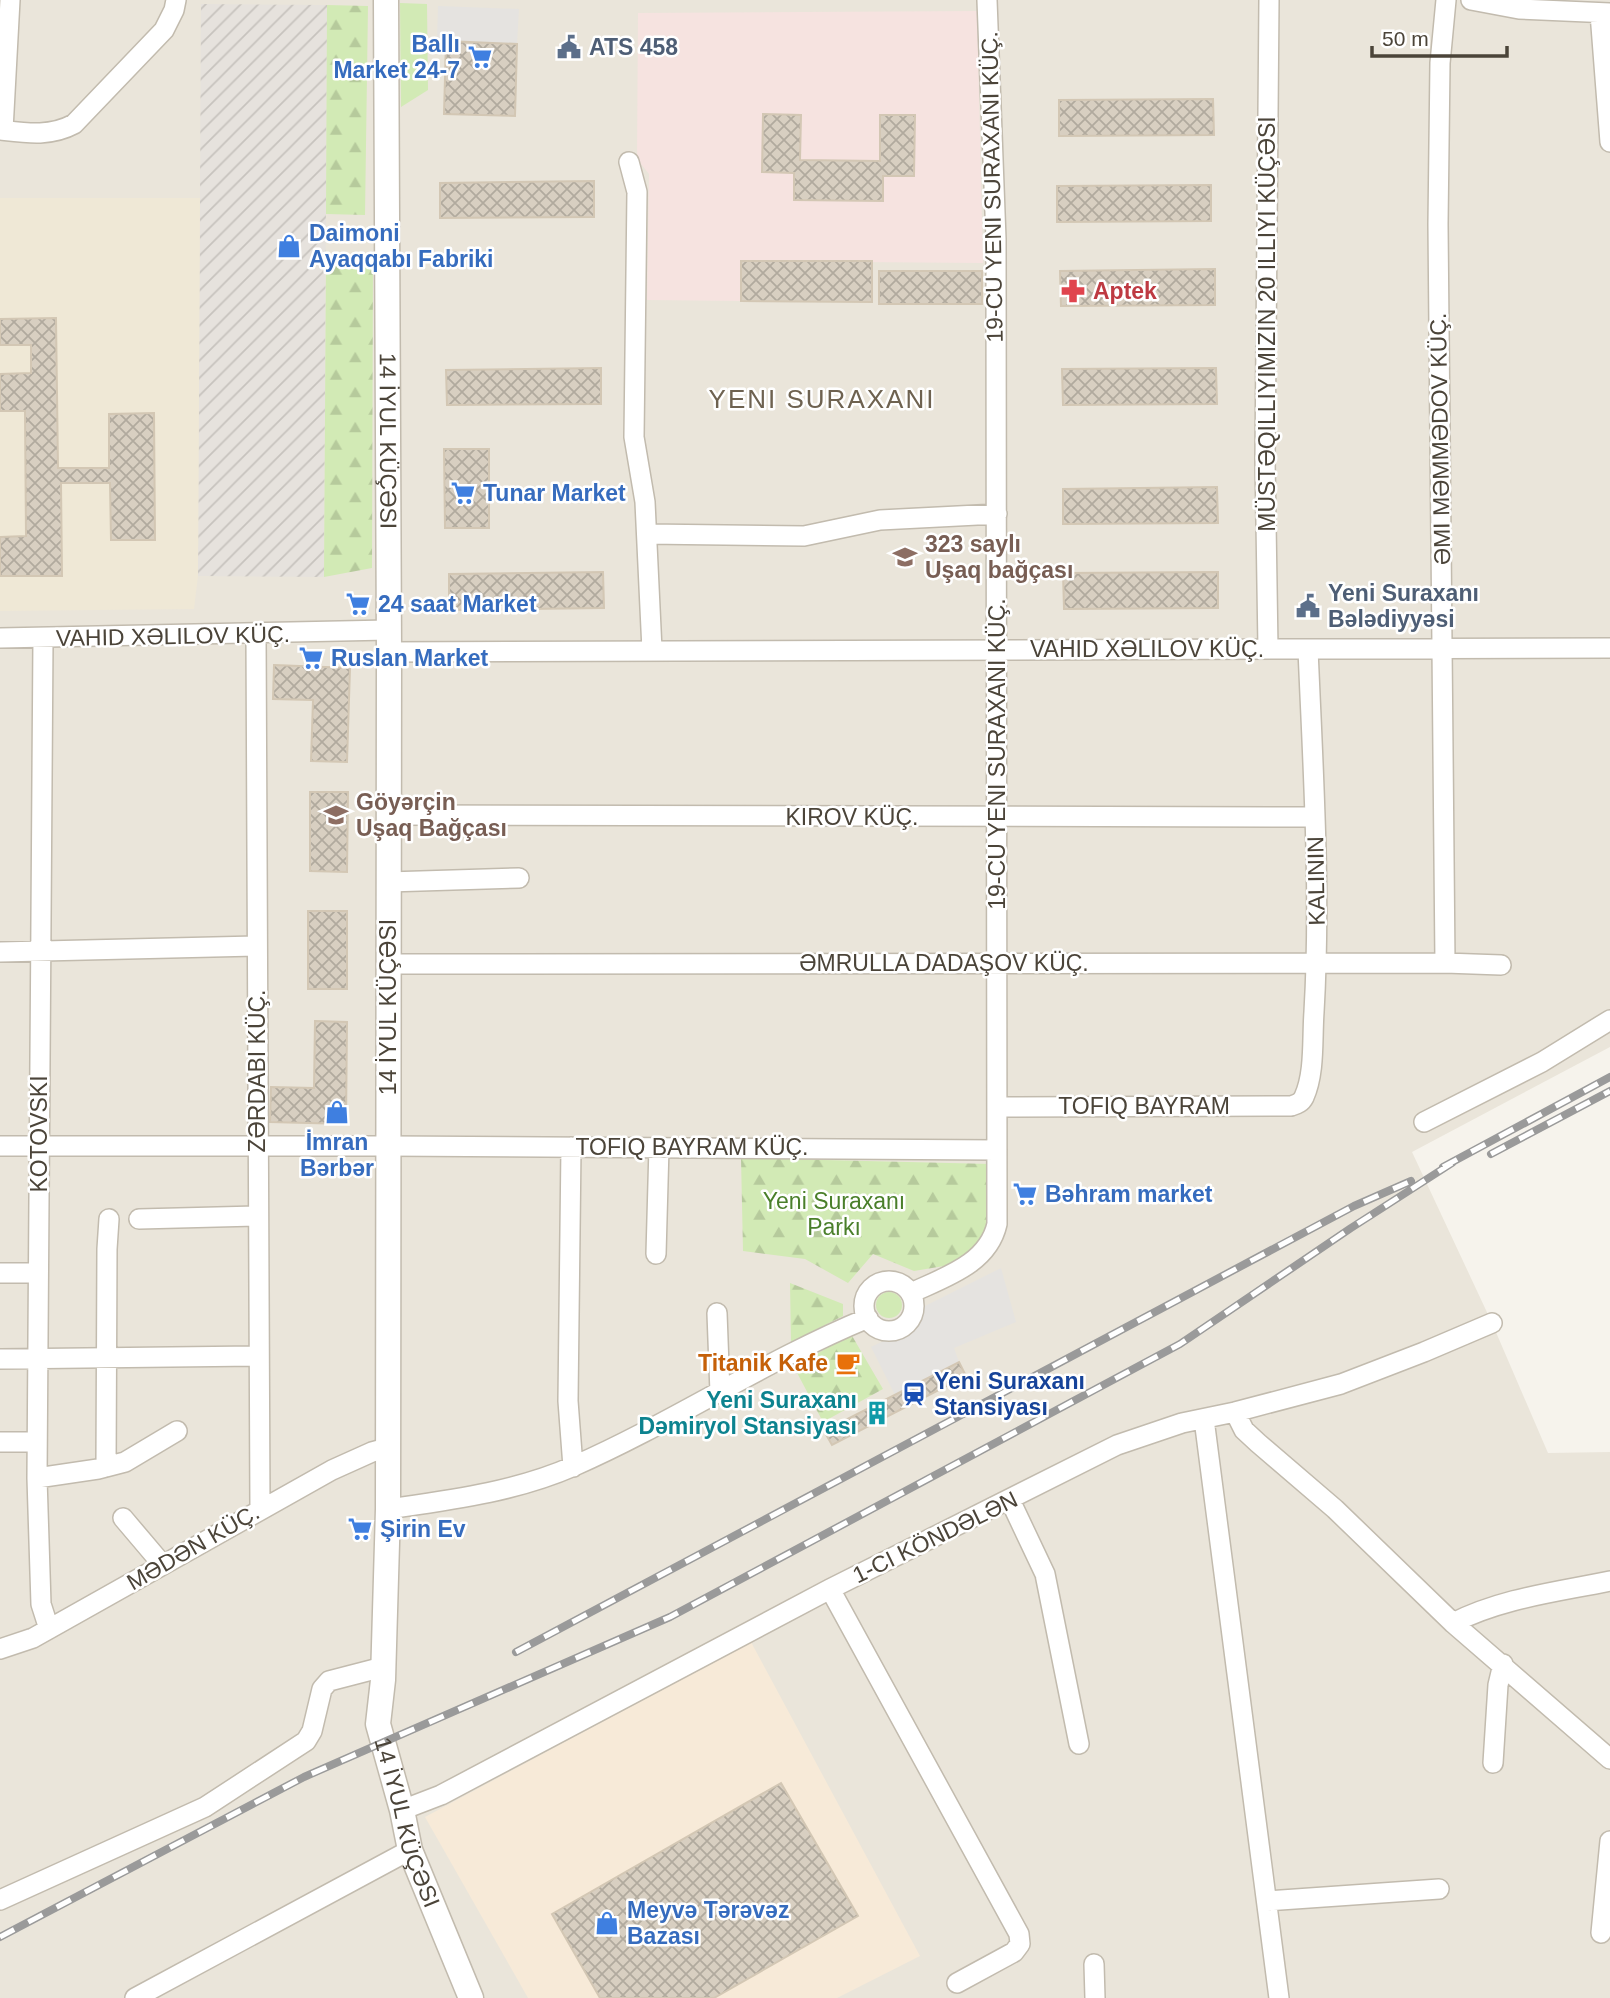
<svg xmlns="http://www.w3.org/2000/svg" width="1610" height="1998" viewBox="0 0 1610 1998" font-family="Arial,sans-serif">
<defs>
<pattern id="industrial-furrows" width="10" height="10" patternUnits="userSpaceOnUse" patternTransform="scale(1.75)"><rect width="10" height="10" fill="#e6e2dd"/><path d="M-1 1l2-2M0 10L10 0M9 11l2-2" fill="none" stroke="#c7c3be"/></pattern>
<pattern id="forest-firs" width="22" height="20" patternUnits="userSpaceOnUse" patternTransform="scale(1.75)"><rect width="22" height="20" fill="#d2eab5"/><path d="M5 1l3.5 6h-7zM16 11l3.5 6h-7z" fill="#b6ca9c"/></pattern>
<pattern id="building-cross-hatch" width="8" height="8" patternUnits="userSpaceOnUse" patternTransform="scale(1.75)"><rect width="8" height="8" fill="#d8cfc1"/><path d="M0 0l8 8M0 8l8-8" fill="none" stroke="#b1aa9e"/></pattern>
</defs>
<rect width="100%" height="100%" fill="#f6f3ec"/>
<path fill="#eae5da" d="M0,0H1610V1047L1412,1152L1492,1323L1548,1453L1610,1452V1998H0Z"/>
<path fill="#f7ead8" d="M751,1642L920,1956L837,1998H528L425,1817Z"/>
<path fill="url(#industrial-furrows)" d="M201,4L327,5L324,577L198,576Z"/>
<path fill="#efe8d6" d="M0,198H200L198,576L194,609L0,611Z"/>
<path fill="#f6e3e0" d="M977,11L983,263L741,261V301L647,300L649,174L637,159L638,13Z"/>
<path fill="#d2eab5" d="M400,3L427,4L428,90L401,107Z
M876 1305a13 13 0 1 1 26 0a13 13 0 1 1-26 0Z"/>
<path fill="url(#forest-firs)" d="M327,5L368,6L365,215L326,214Z
M326,257L373,258L372,568L324,577Z
M741,1158L991,1164L993,1210L986,1234L972,1253L944,1266L914,1271L873,1254L848,1283L805,1259L743,1251Z
M790,1283L843,1304V1316L791,1342Z
M851,1334L883,1389L823,1422L794,1367Z"/>
<path fill="#e5e3e0" d="M438,6L519,9L517,44L437,41Z
M1001,1268L1016,1322L954,1348L959,1362L895,1395L871,1347L913,1327L923,1307Z"/>
<path fill="url(#building-cross-hatch)" stroke="#d3c7b4" stroke-width="2" d="M446,41L517,44L515,116L444,114Z
M1213,99L1214,135L1059,136V100Z
M763,114L801,115L800,160L880,161V115H915L914,176H883V201L794,200V173L762,172Z
M594,181V217L440,218V183Z
M1211,185V221L1057,222V186Z
M741,261H872V302L741,301Z
M1215,269V305L1061,306L1060,271Z
M879,271H982V304H879Z
M56,318L58,468H109V414L154,413L155,540H111L110,483H61L62,576H0V537L26,536L25,411H0V374L31,373V345H0V319Z
M601,368V404L447,405L446,370Z
M1216,368L1217,404L1063,405L1062,369Z
M444,449H489V528H445Z
M1217,487L1218,523L1063,524V489Z
M603,572L604,608L449,610V574Z
M1218,572V608L1064,609L1063,573Z
M274,665L350,668L347,762L311,761L313,700L273,699Z
M310,792H348L347,872L310,871Z
M308,911H347V989H308Z
M315,1021L347,1022L346,1124L270,1122L271,1087L314,1088Z
M959,1362L966,1376L832,1445L824,1431Z
M781,1783L858,1916L714,1998H600L552,1914Z"/>
<g fill="none" stroke-linecap="round" stroke-linejoin="round">
<g stroke="#c2bbae" stroke-width="22">
<path id="minor" d="M1471,0L1519,9L1610,13
M1600,13L1610,142
M0,130C26,133 50,137 74,124L164,30L174,10L176,0
M3,130L10,0
M629,162L637,192L634,437L645,502L652,650
M647,534L804,536L880,520L997,514
M256,634L260,1508
M0,638L389,630
M43,639L37,1478L41,1604L49,1629
M1268,648L1265,460L1269,0
M389,652L1610,648
M389,815L1315,817
M388,882L519,878
M0,952L256,946
M1445,963L1438,224L1440,63L1446,0
M388,964L1445,963L1501,965
M997,1107L1291,1106C1297,1104 1301,1103 1304,1097C1315,1073 1312,1039 1314,1012C1321,892 1313,770 1308,649
M1424,1122L1542,1062L1610,1020
M0,1146H387L997,1150
M571,1147L568,1401L573,1467
M139,1219L258,1216
M656,1254L659,1147
M0,1273H38
M864 1306a25 25 0 1 1 50 0a25 25 0 1 1-50 0Z
M911,1293C945,1277 988,1264 997,1224L996,239L987,0
M717,1313L720,1393
M0,1359L259,1356
M1235,1412L1244,1430L1258,1443L1335,1509L1453,1623L1610,1759
M1204,1419L1279,1998
M0,1442H37
M106,1467L107,1249L109,1219
M37,1478L98,1469L125,1462L177,1431
M1010,1500L1045,1574L1079,1744
M388,1509C450,1500 515,1492 574,1466C674,1422 766,1360 868,1318
M123,1518L162,1564
M830,1589L1019,1934L1020,1944L1014,1952L957,1983
M1453,1623C1502,1598 1557,1592 1610,1581
M0,1649L33,1638L332,1470L372,1452L387,1448
M1493,1763L1498,1685L1503,1664
M402,1810L441,1795L830,1589L1117,1445L1182,1423L1235,1412L1341,1384L1424,1352L1492,1323
M0,1900L205,1807L306,1741L312,1731L322,1689L329,1681L383,1667
M1267,1901L1439,1889
M1601,1933L1610,1841
M1094,1964L1095,1998
M135,1998L410,1850"/>
</g>
<g stroke="#c2bbae" stroke-width="27">
<g id="tertiary">
<path id="s1" d="M386,0L389,652L388,1509L383,1680L378,1724L402,1810L410,1850L471,1998"/>
</g>
</g>
<use href="#minor" stroke="#fff" stroke-width="19"/>
<use href="#tertiary" stroke="#fff" stroke-width="24"/>
<g stroke="#9a9a9a" stroke-width="8">
<path id="rail" d="M1491,1154L1610,1091
M1443,1167L1610,1077
M516,1652L1354,1206L1411,1181
M0,1937L304,1777L670,1617L1180,1344L1351,1228L1452,1163"/>
</g>
<use href="#rail" stroke="#fff" stroke-width="5" stroke-dasharray="16" stroke-linecap="butt"/>
</g>
<defs>
<g id="civic-bare" transform="scale(1.89)"><path d="M-.6-6.5H3V-4.5H.6V-3L4-1V1h2V6H-6V1h2V-1L-.6-3ZM-1.2 2.5V6h2.4V2.5Z" fill="#5c6f8a" stroke="#fff" stroke-width="2.5" paint-order="stroke"/></g>
<g id="supermarket-bare" transform="scale(1.89)"><path d="M-6-5.5h2.5l.6 2H6L4.5 2H-2.5L-4.4-4H-6ZM-1.5 3.2a1.3 1.3 0 1 0 .1 0ZM3 3.2a1.3 1.3 0 1 0 .1 0Z" fill="#3f7fe0" stroke="#fff" stroke-width="2.5" paint-order="stroke"/></g>
<g id="shop-bare" transform="scale(1.89)"><path d="M-5-2.5h2.3a2.7 3.5 0 0 1 5.4 0H5L5.5 6h-11ZM-1.5-2.5h3a1.5 2.3 0 0 0-3 0Z" fill="#3f7fe0" stroke="#fff" stroke-width="2.5" paint-order="stroke"/></g>
<g id="pharmacy-bare" transform="scale(1.89)"><path d="M-2-6h4v4h4v4h-4v4h-4v-4h-4v-4h4Z" fill="#e0444e" stroke="#fff" stroke-width="2.5" paint-order="stroke"/></g>
<g id="school-bare" transform="scale(1.89)"><path d="M0-5L7-2L0 1L-7-2ZM-4 1L0 2.5L4 1V4Q0 6-4 4Z" fill="#8d6e63" stroke="#fff" stroke-width="2.5" paint-order="stroke"/></g>
<g id="cafe-bare" transform="scale(1.89)"><path d="M-5.5-4.5H6V0H3Q3 3.5 0 3.5H-2.5Q-5.5 3.5-5.5 0ZM3-3.2v2h1.7v-2ZM-6 4.5H4V6H-6Z" fill="#e8710a" stroke="#fff" stroke-width="2.5" paint-order="stroke"/></g>
<g id="station-bare" transform="scale(1.89)"><path d="M-3-6H3Q5-6 5-4V2Q5 4 3 4L4.5 6H3L1.5 4h-3L-3 6H-4.5L-3 4Q-5 4-5 2V-4Q-5-6-3-6ZM-3.5-4v3h7v-3ZM-3.5 1v1.5H-2V1ZM2 1v1.5H3.5V1Z" fill="#1a4fb4" stroke="#fff" stroke-width="2.5" paint-order="stroke"/></g>
<g id="building-bare" transform="scale(1.89)"><path d="M-4-6H4V6H1V3H-1V6H-4ZM-2.5-4.3h1.7v1.8h-1.7ZM.8-4.3h1.7v1.8H.8ZM-2.5-1h1.7V.8h-1.7ZM.8-1h1.7V.8H.8Z" fill="#0f9aa8" stroke="#fff" stroke-width="2.5" paint-order="stroke"/></g>
</defs>
<g fill-rule="evenodd">
<use href="#civic-bare" x="569" y="47"/>
<use href="#supermarket-bare" x="480" y="57"/>
<use href="#shop-bare" x="289" y="246"/>
<use href="#pharmacy-bare" x="1073" y="291"/>
<use href="#supermarket-bare" x="463" y="493"/>
<use href="#school-bare" x="905" y="557"/>
<use href="#supermarket-bare" x="358" y="604"/>
<use href="#civic-bare" x="1308" y="606"/>
<use href="#supermarket-bare" x="311" y="658"/>
<use href="#school-bare" x="336" y="815"/>
<use href="#shop-bare" x="337" y="1112"/>
<use href="#supermarket-bare" x="1025" y="1194"/>
<use href="#cafe-bare" x="848" y="1363"/>
<use href="#station-bare" x="914" y="1394"/>
<use href="#building-bare" x="877" y="1413"/>
<use href="#supermarket-bare" x="360" y="1529"/>
<use href="#shop-bare" x="607" y="1923"/>
</g>
<g text-anchor="middle" dominant-baseline="central" stroke-width="5" stroke-linejoin="round" paint-order="stroke">
<g font-size="23" font-weight="bold" fill="#366cbe" stroke="#fff" text-anchor="start">
<text x="460" y="44" text-anchor="end">Ballı<tspan x="460" dy="26">Market 24-7</tspan></text>
<text x="309" y="233">Daimoni<tspan x="309" dy="26">Ayaqqabı Fabriki</tspan></text>
<text x="483" y="493">Tunar Market</text>
<text x="378" y="604">24 saat Market</text>
<text x="331" y="658">Ruslan Market</text>
<text x="337" y="1142" text-anchor="middle">İmran<tspan x="337" dy="26">Bərbər</tspan></text>
<text x="1045" y="1194">Bәhram market</text>
<text x="380" y="1529">Şirin Ev</text>
<text x="627" y="1910">Meyvə Tərəvəz<tspan x="627" dy="26">Bazası</tspan></text>
</g>
<g font-size="23" font-weight="bold" fill="#4e5e75" stroke="#fff" text-anchor="start">
<text x="589" y="47">ATS 458</text>
<text x="1328" y="593">Yeni Suraxanı<tspan x="1328" dy="26">Bələdiyyəsi</tspan></text>
</g>
<g font-size="23" fill="#4b4439" stroke="#fff">
<text transform="translate(992 187) rotate(-91)">19-CU YENI SURAXANI KÜÇ.</text>
<text transform="translate(1267 324) rotate(-90)">MÜSTƏQILLIYIMIZIN 20 ILLIYI KÜÇƏSI</text>
<text transform="translate(1440 439) rotate(-91)">ƏMI MƏMMƏDOV KÜÇ.</text>
<text stroke="none"><textPath href="#s1" startOffset="441">14 İYUL KÜÇƏSI</textPath></text>
<text transform="translate(173 636) rotate(-1)">VAHID XƏLILOV KÜÇ.</text>
<text x="1147" y="649">VAHID XƏLILOV KÜÇ.</text>
<text transform="translate(997 754) rotate(-90)">19-CU YENI SURAXANI KÜÇ.</text>
<text x="852" y="817">KIROV KÜÇ.</text>
<text transform="translate(1316 881) rotate(-91)">KALININ</text>
<text x="944" y="963">ƏMRULLA DADAŞOV KÜÇ.</text>
<text transform="translate(388 1007) rotate(-90)">14 İYUL KÜÇƏSI</text>
<text transform="translate(257 1071) rotate(-90)">ZƏRDABI KÜÇ.</text>
<text x="1144" y="1106">TOFIQ BAYRAM</text>
<text transform="translate(39 1134) rotate(-90)">KOTOVSKI</text>
<text x="692" y="1147">TOFIQ BAYRAM KÜÇ.</text>
<text transform="translate(935 1537) rotate(-26)">1-CI KÖNDƏLƏN</text>
<text transform="translate(193 1547) rotate(-30)">MƏDƏN KÜÇ.</text>
<text stroke="none"><textPath href="#s1" startOffset="1827">14 İYUL KÜÇƏSI</textPath></text>
</g>
<g font-size="23" font-weight="bold" fill="#be3a42" stroke="#fff" text-anchor="start">
<text x="1093" y="291">Aptek</text>
</g>
<g font-size="23" font-weight="bold" fill="#785e54" stroke="#fff" text-anchor="start">
<text x="925" y="544">323 saylı<tspan x="925" dy="26">Uşaq bağçası</tspan></text>
<text x="356" y="802">Göyərçin<tspan x="356" dy="26">Uşaq Bağçası</tspan></text>
</g>
<g font-size="23" fill="#4a7f2a" stroke="#fff">
<text x="834" y="1201">Yeni Suraxanı<tspan x="834" dy="26">Parkı</tspan></text>
</g>
<g font-size="23" font-weight="bold" fill="#c56008" stroke="#fff" text-anchor="end">
<text x="828" y="1363">Titanik Kafe</text>
</g>
<g font-size="23" font-weight="bold" fill="#164399" stroke="#fff" text-anchor="start">
<text x="934" y="1381">Yeni Suraxanı<tspan x="934" dy="26">Stansiyası</tspan></text>
</g>
<g font-size="23" font-weight="bold" fill="#0d838f" stroke="#fff" text-anchor="end">
<text x="857" y="1400">Yeni Suraxanı<tspan x="857" dy="26">Dəmiryol Stansiyası</tspan></text>
</g>
<g font-size="26" letter-spacing="2" fill="#6e6250" stroke="#fff">
<text x="822" y="399">YENI SURAXANI</text>
</g>
</g>
<path d="M1372 46v10h135v-10" fill="none" stroke="#4b4439" stroke-width="3.5"/>
<text x="1382" y="46" font-size="21" fill="#4b4439" stroke="#ffffff" stroke-width="5" paint-order="stroke">50 m</text>
</svg>
